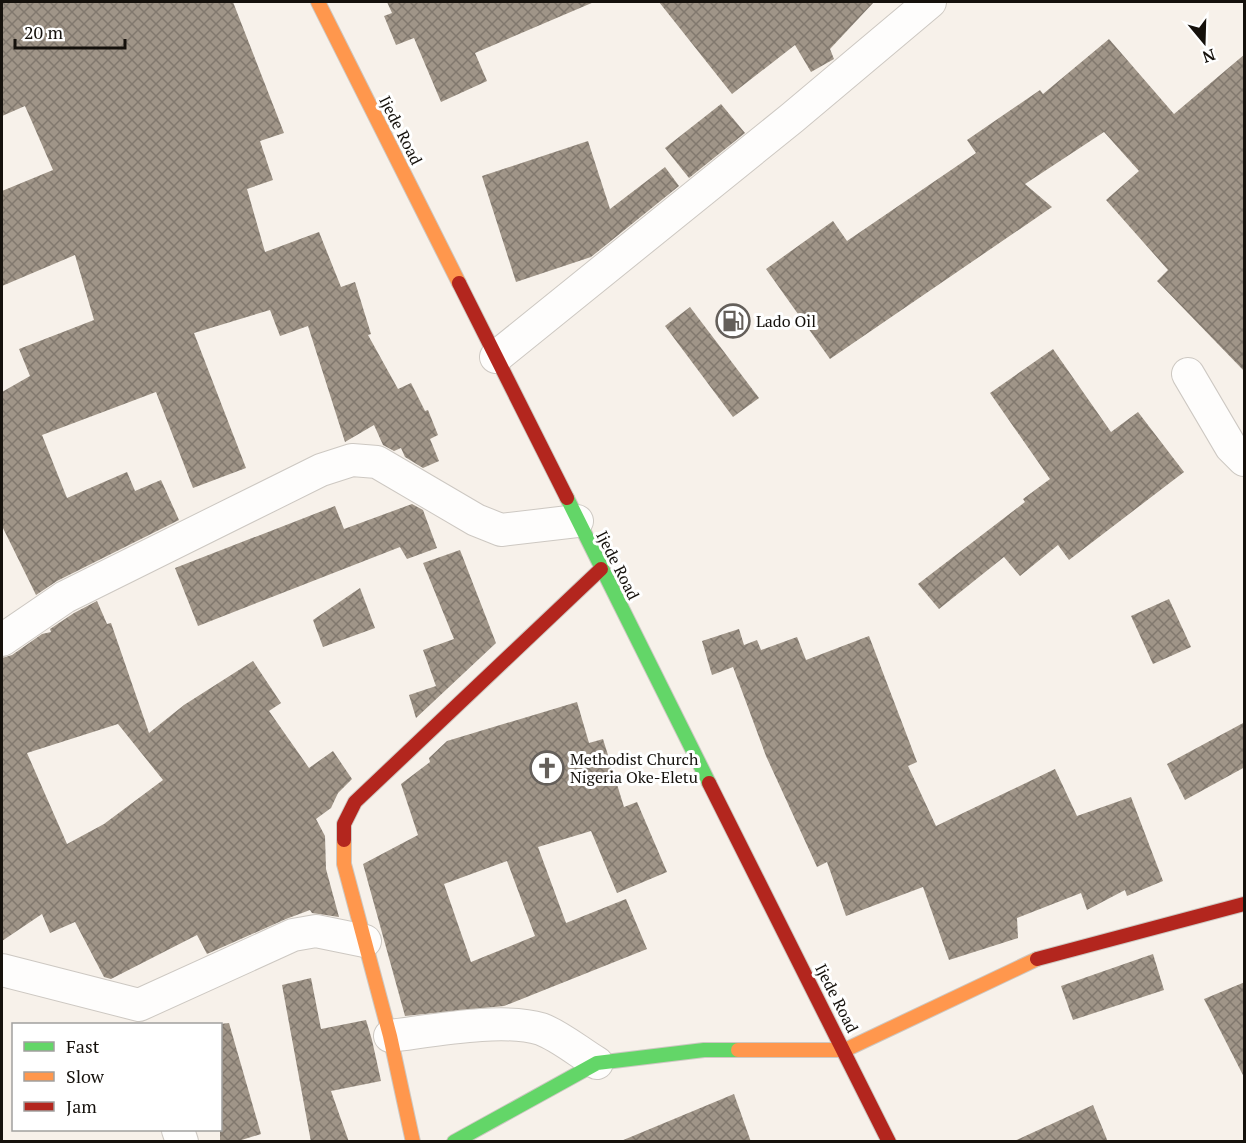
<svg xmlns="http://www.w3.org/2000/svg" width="1246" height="1143" font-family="'PT Serif',serif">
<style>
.building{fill:url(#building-cross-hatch);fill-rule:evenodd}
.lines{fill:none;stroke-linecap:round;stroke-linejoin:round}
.street-casing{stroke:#cdc8c2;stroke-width:34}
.fast-casing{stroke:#cdc8c2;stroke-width:16}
.slow-casing{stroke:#cdc8c2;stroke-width:16}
.jam-casing{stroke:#cdc8c2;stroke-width:16}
.street{stroke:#fefdfc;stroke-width:32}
.fast{stroke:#63d668;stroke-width:14}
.slow{stroke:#ff974d;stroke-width:14}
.jam{stroke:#b3261e;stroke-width:14}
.labels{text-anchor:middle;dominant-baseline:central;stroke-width:6;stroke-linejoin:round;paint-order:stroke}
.street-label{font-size:16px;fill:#15110c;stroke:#fff}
.poi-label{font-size:16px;fill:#15110c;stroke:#fff;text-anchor:start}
</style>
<defs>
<pattern id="building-cross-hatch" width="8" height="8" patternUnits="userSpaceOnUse" patternTransform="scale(1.5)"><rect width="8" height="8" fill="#a09588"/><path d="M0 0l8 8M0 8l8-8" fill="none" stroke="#81786e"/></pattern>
</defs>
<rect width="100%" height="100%" fill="#f7f1ea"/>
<g class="building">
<path d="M2,2H233L284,133L260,141L273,180L247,189L265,252L319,232L341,287L355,282L371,334L368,335L398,389L411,383L425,411L428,410L438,435L430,439L439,461L423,468L405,457L401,448L394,451L383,445L374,425L345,442L308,326L280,336L270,310L194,333L246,468L193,488L156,392L42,435L67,498L127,472L135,491L161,480L179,520L57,581L36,595L2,526V392L30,376L19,349L94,320L75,255L2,286V191L53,170L25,106L2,116Z"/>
<path d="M387,2H594L475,53L487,81L441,102L414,38L396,45L384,16L392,13Z"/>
<path d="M659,2H874L830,49L834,59L811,72L795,45L732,94Z"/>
<path d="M1109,39L1174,114L1245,54V372L1157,281L1168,270L1106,200L1139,171L1104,132L1025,184L1052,207L830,359L766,269L833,221L847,241L976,153L967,140L1040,90L1043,94Z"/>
<path d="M721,104L745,133L689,178L665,148Z"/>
<path d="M588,141L610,209L665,167L679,186L591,257L516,282L482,176Z"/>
<path d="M690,307L759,398L733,417L665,326Z"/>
<path d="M1053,349L1111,432L1138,412L1184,472L1069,560L1058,545L1020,576L1004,557L939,609L918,584L1025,502L1023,499L1050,479L990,393Z"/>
<path d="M412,504L423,510L437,548L407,559L400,547L198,626L175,568L335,506L344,529Z"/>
<path d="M460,550L496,643L416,718L409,695L436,686L423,650L454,639L423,563Z"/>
<path d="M360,588L375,628L323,647L313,620Z"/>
<path d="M1169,599L1191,647L1153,664L1131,616Z"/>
<path d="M97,601L107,624L111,623L149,733L184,705L253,661L281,703L269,711L309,768L333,751L352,779L338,793L331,808L316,819L325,836L326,869L339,917L312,913L310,910L286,919L207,954L197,935L111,979L104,977L75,922L50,933L42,914L2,941V658L12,655L42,634L51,632L50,629L74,613ZM118,724L163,780L104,824L67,844L27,753Z"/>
<path d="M739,629L744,645L757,640L761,650L797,637L806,660L869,636L917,762L908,766L936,826L1055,769L1077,816L1131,797L1163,881L1127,896L1125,890L1087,910L1081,893L1017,918L1018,938L949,960L923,887L846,916L827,862L817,867L766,756L733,667L712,675L702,641Z"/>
<path d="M577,702L589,743L603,739L624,807L637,802L667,872L617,893L591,831L538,847L566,923L626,899L647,949L504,1006L405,1016L363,864L418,835L401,784L430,762L429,758L447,741ZM507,861L535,936L471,962L444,884Z"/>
<path d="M1245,722V767L1185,800L1167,764Z"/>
<path d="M1153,954L1164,990L1073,1020L1061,986Z"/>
<path d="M311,978L321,1029L366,1020L372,1040L381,1081L331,1091L349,1142H311L282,985Z"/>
<path d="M1245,982V1079L1204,999Z"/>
<path d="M229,1023L261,1134L235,1142H220V1024Z"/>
<path d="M734,1094L751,1142H621V1141Z"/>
<path d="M1093,1105L1108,1142H1012Z"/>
</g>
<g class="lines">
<defs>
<g id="street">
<path d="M496,357L792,118L930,2"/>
<path d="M1188,374L1231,447L1244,460"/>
<path d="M2,640L65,597L321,470L352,460L377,462L476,520L501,530L577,521"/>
<path d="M2,970L139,1005L293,935L316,931L365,941"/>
<path d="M390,1036C431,1031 502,1017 541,1029C560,1036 580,1053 597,1063"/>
<path d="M178,1130L182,1142"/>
</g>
<g id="fast">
<path d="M567,498L709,783"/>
<path d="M454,1142L597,1063L704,1050H738"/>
</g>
<g id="slow">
<path d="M318,2L459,283"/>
<path d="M344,840V864L390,1036L413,1142"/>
<path d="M738,1050H845L1037,959"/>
</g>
<g id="jam">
<path d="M459,283L567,498"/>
<path d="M709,783L889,1142"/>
<path d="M344,840V824L355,802L601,569"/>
<path d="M1037,959L1244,904"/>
</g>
</defs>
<use href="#street" class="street-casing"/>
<use href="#fast" class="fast-casing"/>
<use href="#slow" class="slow-casing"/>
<use href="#jam" class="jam-casing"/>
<use href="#street" class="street"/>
<use href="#fast" class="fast"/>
<use href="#slow" class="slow"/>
<use href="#jam" class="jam"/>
</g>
<defs>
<symbol id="fuel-ring" viewBox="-11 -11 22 22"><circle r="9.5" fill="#fff" stroke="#645f5a" stroke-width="1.5"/><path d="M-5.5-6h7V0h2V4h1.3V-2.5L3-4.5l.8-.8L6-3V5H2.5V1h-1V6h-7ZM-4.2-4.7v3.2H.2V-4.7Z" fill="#645f5a"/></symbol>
<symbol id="church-ring" viewBox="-11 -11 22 22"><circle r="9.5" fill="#fff" stroke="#645f5a" stroke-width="1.5"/><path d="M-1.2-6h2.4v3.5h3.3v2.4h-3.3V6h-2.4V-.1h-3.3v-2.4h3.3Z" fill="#645f5a"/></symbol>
</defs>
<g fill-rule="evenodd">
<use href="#fuel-ring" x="714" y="302" width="38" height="38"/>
<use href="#church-ring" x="528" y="749" width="38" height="38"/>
</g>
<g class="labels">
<g class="street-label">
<text transform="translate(401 130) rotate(63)">Ijede Road</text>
<text transform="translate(618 565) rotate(63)">Ijede Road</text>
<text transform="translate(837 998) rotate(63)">Ijede Road</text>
</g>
<g class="poi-label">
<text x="756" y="321">Lado Oil</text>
<text x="570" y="759">Methodist Church<tspan x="570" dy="18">Nigeria Oke-Eletu</tspan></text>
</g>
</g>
<rect width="1246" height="1143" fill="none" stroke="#15110c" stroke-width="6"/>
<rect x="12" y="1023" width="210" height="108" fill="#ffffff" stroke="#a1a09e" stroke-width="1.5"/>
<rect x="24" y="1042" width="30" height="9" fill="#63d668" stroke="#a1a09e" stroke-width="1.5"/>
<text x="66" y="1053" font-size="18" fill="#15110c">Fast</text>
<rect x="24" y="1072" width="30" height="9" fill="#ff974d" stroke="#a1a09e" stroke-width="1.5"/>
<text x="66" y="1083" font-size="18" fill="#15110c">Slow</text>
<rect x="24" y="1102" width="30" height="9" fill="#b3261e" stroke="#a1a09e" stroke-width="1.5"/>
<text x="66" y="1113" font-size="18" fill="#15110c">Jam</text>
<g transform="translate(1204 42) rotate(161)" stroke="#ffffff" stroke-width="4.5" paint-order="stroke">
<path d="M0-4.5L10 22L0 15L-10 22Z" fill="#15110c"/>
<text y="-9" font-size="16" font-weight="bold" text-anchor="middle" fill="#15110c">N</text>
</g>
<path d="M15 39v9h110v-9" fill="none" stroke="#15110c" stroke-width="3"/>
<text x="24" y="39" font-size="18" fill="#15110c" stroke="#ffffff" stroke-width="4.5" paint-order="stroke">20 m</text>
</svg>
